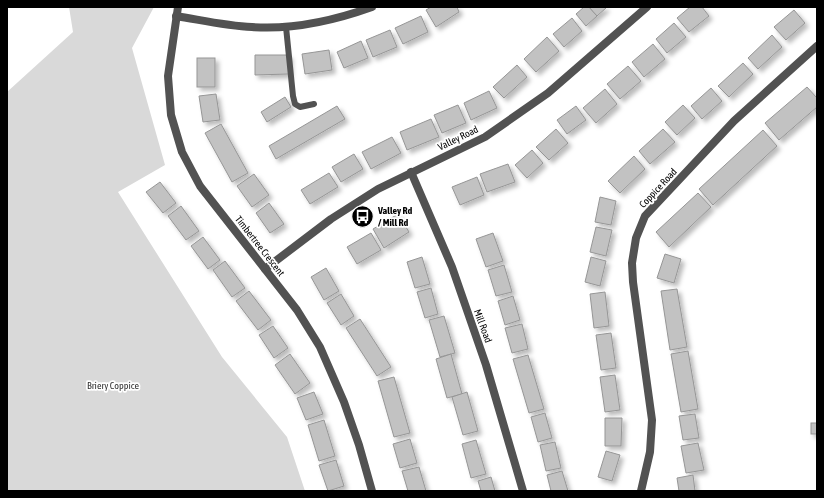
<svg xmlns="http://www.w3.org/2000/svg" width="824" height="498" font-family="'Asap Condensed',sans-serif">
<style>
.green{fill:#d9d9d9}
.building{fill:#c2c2c2;stroke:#969696;filter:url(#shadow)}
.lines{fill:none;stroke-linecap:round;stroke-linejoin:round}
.lane{stroke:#525252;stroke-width:6}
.street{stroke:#525252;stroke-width:8}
.labels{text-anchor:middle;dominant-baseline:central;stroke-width:3.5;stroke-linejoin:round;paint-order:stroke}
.street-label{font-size:10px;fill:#000;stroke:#fff}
.poi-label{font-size:10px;font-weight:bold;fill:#000;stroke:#fff;text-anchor:start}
.park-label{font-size:10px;fill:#303030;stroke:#fff}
</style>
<defs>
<filter id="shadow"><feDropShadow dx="3.5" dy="3.5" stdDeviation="2" flood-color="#0004"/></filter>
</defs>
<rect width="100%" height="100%" fill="#fff"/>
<path class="green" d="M69,7H154L132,48L165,165L118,192L222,357L287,437L305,491H7V92L73,32Z"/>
<g class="building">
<path d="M431,7H457L459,12L436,27L426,10Z"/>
<path d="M584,7H589L597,16L586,26L576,14Z"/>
<path d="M589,7H605L606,8L597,16Z"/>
<path d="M690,7H702L709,16L689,32L677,18Z"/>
<path d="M794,10L805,23L786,40L774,27Z"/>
<path d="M421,16L428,32L403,44L395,28Z"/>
<path d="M572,18L582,31L564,47L553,34Z"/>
<path d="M674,23L686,37L667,53L656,39Z"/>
<path d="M390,30L397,47L373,57L366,40Z"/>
<path d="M772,35L782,47L758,69L748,58Z"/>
<path d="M547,37L559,51L536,72L524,59Z"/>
<path d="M361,41L368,58L344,68L337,52Z"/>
<path d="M653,44L665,59L644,77L632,62Z"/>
<path d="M329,50L332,70L305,74L302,54Z"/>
<path d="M255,55H289V74L255,75Z"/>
<rect x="197" y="58" width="18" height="29"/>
<path d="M743,63L753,74L729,97L718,86Z"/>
<path d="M517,65L527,77L504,98L493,87Z"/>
<path d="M628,66L641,81L620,99L607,84Z"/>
<path d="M807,87L817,98V107L779,140L765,123Z"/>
<path d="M711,88L722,101L702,119L691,106Z"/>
<path d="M605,89L617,104L596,123L583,108Z"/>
<path d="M489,91L497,108L471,120L464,103Z"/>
<path d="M216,94L220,120L203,122L199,96Z"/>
<path d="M285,97L291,107L267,122L261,112Z"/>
<path d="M458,105L466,123L442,133L434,115Z"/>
<path d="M683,105L695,118L677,135L665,122Z"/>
<path d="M337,106L345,119L276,159L269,146Z"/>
<path d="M576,106L586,120L567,134L557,120Z"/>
<path d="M431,119L439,137L407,150L400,132Z"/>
<path d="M221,124L248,173L232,182L205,133Z"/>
<path d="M556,129L568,143L549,160L536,147Z"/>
<path d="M663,129L675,142L650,164L639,151Z"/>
<path d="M763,130L777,146L713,205L699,189Z"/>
<path d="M392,137L401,153L371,169L362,152Z"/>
<path d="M532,150L543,163L527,178L515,165Z"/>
<path d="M354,154L363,169L341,182L332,167Z"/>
<path d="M634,156L645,169L620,193L608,181Z"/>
<path d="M508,164L515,182L487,192L480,174Z"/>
<path d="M329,173L338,187L310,204L301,190Z"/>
<path d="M254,174L269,195L252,207L237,186Z"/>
<path d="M477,177L484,195L460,205L452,187Z"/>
<path d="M160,182L176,203L163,213L146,192Z"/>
<path d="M698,193L711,207L669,247L656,232Z"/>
<path d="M600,197L616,201L611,225L595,222Z"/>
<path d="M269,203L284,224L270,233L256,213Z"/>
<path d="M181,206L199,231L186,240L168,216Z"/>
<path d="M398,214L409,232L384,248L373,229Z"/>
<path d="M596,227L612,230L606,256L590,252Z"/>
<path d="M371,233L381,250L357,264L347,247Z"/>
<path d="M493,233L503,261L486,267L476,239Z"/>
<path d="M203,237L220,260L208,269L191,246Z"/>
<path d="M665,254L681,259L674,283L657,278Z"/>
<path d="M422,257L430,284L415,288L407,262Z"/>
<path d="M591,257L606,261L600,286L585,282Z"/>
<path d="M225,261L245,288L232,297L213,270Z"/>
<path d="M504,265L512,292L496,296L488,270Z"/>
<path d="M326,268L339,291L324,300L311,277Z"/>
<path d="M431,288L438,314L425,318L417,292Z"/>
<path d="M677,289L687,347L670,350L661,291Z"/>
<path d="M249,291L271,320L258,330L236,301Z"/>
<path d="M605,292L609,326L594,328L590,294Z"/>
<path d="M341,294L354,316L341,325L327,303Z"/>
<path d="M513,296L520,320L505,325L498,301Z"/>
<path d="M444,316L455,353L440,357L429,320Z"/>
<path d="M360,319L391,367L377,376L346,328Z"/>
<path d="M522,324L528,349L512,353L505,328Z"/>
<path d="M273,326L288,348L274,358L259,335Z"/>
<path d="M611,333L616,368L601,370L596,335Z"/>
<path d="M688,351L698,409L681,412L671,354Z"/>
<path d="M290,354L310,383L295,394L275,365Z"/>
<path d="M451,354L462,394L447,398L436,359Z"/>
<path d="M528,355L544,409L529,413L513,359Z"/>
<path d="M615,375L620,410L605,412L600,377Z"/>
<path d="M394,377L410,433L394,437L378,381Z"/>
<path d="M314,392L323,414L306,420L297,398Z"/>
<path d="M467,392L478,431L463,435L452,397Z"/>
<path d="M545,413L552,438L538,442L531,417Z"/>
<path d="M695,414L699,438L683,440L679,416Z"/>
<path d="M605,418H622L621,446H605Z"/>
<path d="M324,420L335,456L319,461L308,425Z"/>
<rect x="811" y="423" width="6" height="11"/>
<path d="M410,439L417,463L400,468L393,444Z"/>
<path d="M476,440L486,474L471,478L462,444Z"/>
<path d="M555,442L561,468L546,471L540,445Z"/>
<path d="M698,443L704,470L686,473L681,446Z"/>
<path d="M606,451L620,455L612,481L598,477Z"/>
<path d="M336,460L344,486L328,491L319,465Z"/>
<path d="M419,467L426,491H408L402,471Z"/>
<path d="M562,471L568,491H551L547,475Z"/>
<path d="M693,475L695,491H679L677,478Z"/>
<path d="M491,477L495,491H481L478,481Z"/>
</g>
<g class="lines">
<path class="lane" d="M286,27L293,96L295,104L300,107L314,104"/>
<g class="street">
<path d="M178,7L168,76L171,115L182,152L200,186L297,310L320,347L344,402L359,445L372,491"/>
<path d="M176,16C201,20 226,26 252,27C294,30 333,21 372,7"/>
<path d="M411,172L452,267L486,365L523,491"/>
<path d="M265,269L331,219L378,189L485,137L548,93L647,7"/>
<path d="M641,491L650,452L652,420L633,282L632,263L636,238L645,216L734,121L817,46"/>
</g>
</g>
<defs>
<symbol id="bus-disc" viewBox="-11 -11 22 22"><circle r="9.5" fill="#000" stroke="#fff"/><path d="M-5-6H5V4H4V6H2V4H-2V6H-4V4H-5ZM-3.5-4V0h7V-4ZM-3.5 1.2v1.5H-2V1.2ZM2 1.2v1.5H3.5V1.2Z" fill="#fff"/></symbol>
</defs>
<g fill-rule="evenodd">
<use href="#bus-disc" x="350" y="204" width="25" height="25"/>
</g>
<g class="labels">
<g class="street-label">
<text transform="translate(458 138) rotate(-26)">Valley Road</text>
<text transform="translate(658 188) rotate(-47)">Coppice Road</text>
<text transform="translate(260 246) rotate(52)">Timbertree Crescent</text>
<text transform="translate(483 326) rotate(70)">Mill Road</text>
</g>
<g class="poi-label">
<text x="378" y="210">Valley Rd<tspan x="378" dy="12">/ Mill Rd</tspan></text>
</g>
<g class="park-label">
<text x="113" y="385">Briery Coppice</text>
</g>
</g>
<rect width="824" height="498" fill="none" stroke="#000000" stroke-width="16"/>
</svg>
